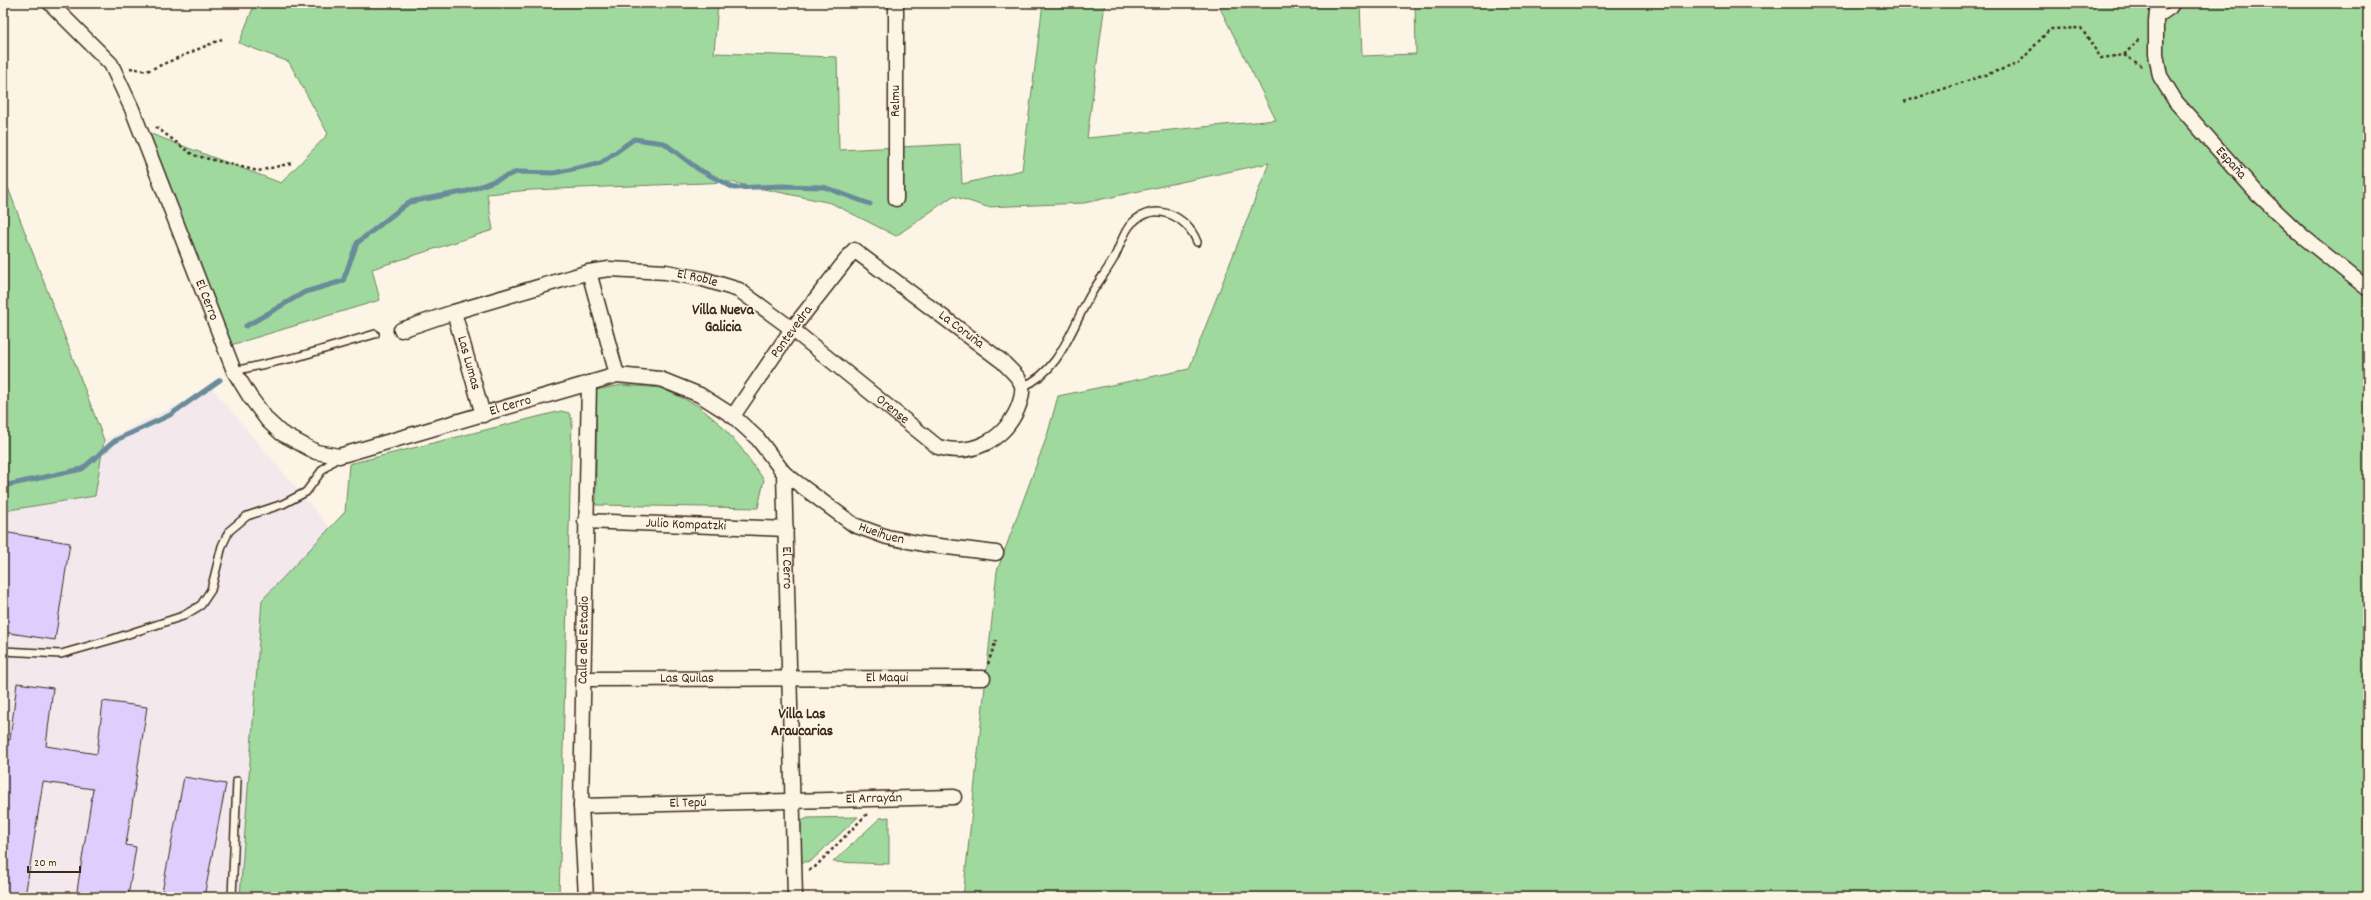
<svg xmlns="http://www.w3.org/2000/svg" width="2371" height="900" font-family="Dekko,sans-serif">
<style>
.built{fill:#f3e9ec}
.green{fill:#a0d99e;stroke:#6e825e}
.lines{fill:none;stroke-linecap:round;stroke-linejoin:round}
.stream{stroke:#6a8b99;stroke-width:5}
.building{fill:#dfcdfe;stroke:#3b2a1e}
.lane-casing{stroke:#3b2a1e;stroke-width:10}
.street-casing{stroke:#3b2a1e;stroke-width:17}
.path{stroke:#3b2a1e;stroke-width:2.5;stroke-dasharray:3 3;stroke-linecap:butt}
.lane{stroke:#fcf5e5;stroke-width:7}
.street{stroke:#fcf5e5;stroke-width:14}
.labels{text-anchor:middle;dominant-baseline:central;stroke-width:3;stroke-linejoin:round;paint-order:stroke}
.street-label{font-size:14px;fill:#3b2a1e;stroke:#fcf5e5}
.neighbourhood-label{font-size:15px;font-weight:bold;fill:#3b2a1e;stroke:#fcf5e5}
</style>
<rect width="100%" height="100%" fill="#fcf5e5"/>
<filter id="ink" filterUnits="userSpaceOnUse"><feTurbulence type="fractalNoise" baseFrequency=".025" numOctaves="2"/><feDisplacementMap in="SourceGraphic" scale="8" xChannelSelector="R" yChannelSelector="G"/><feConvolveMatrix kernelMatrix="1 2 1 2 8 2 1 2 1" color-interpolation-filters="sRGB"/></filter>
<g filter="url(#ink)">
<path class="built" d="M212,388L330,528L262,600L240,897H3V511L95,496L104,440Z"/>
<g class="green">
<path d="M255,3H718L714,53L837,57L839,150L960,144L962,184L1022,170L1043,3H1105L1087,138L1276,120L1220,8V3H1360L1362,56L1416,54L1415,3H2368V897H963L997,571L1047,436L1058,396L1189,369L1269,163L1084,203L987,207L953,196L896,236L831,203L730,182L531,190L487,194L493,230L372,269L380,300L231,345L146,132L281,183L328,134L289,62L239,43Z"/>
<path d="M7,185L104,440L95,496L3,511V186Z"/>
<path d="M622,385L661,388L697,405L720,424L741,448L764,480L758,508L596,505V390Z"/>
<path d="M561,411L569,413L572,420L559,897H240L262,600L345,512L349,464Z"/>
<path d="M858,817L811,861L798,863L797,828L801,821L808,818Z"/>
<path d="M889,817V864L833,862L880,818Z"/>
</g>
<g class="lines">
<g class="stream">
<path d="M246,326L305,292L343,281L357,243L409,202L468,191L517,172L554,173L601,163L634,139L664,143L698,169L734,188L782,186L824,187L870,204"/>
<path d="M3,486L82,469L116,440L170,415L220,380"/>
</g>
</g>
<g class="building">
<path d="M3,532L70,543L55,640L3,632Z"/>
<path d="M17,683L53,688L46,746L97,754L103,701L147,707L126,845L136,847L128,897H76L93,789L43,782L25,897H3V739L10,740Z"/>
<path d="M184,777L226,784L204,897H161Z"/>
</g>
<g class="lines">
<defs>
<g id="lane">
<path d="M2156,21L2172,10L2177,3"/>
<path d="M234,371L297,357L375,334"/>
<path d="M1022,387C1061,371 1071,328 1091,294C1098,282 1107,271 1114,258C1120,247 1123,232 1132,223C1155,200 1187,216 1197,242"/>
<path d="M3,651L61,654L110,640L183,616L201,605L211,590L222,546L229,531L247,516L283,504L306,492L323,469L338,457"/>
<path d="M232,897L237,781"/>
</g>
<g id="street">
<path id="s1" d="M50,3L111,64L132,109L234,371L250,397L268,421L281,433L316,452L339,456L617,375L660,379L700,395L733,416L758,439L784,473L795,897"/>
<path d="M896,3V199"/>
<path id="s2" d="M2158,3L2156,21V54L2160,76L2176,102L2258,194L2301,235L2368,289"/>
<path d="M589,272L617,375"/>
<path id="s3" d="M454,312L483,415"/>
<path id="s4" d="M401,330L454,312L589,272L609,269L666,272L703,279L739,290L792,329L938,447C972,457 1003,440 1017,410C1020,403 1023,393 1022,386C1020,377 1009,369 1003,362L854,250L792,329L733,416"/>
<path id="s5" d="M784,473L854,525L887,537L923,544L996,553"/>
<path id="s6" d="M585,521L786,529"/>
<path id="s7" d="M584,679L983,678"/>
<path id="s8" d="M581,806L954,797"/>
<path id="s9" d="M586,897L581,806L589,383"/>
</g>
</defs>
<use href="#lane" class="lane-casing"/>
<use href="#street" class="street-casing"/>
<g class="path">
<path d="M2124,55L2142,66"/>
<path d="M130,68L147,71L222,39"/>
<path d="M1904,102L2018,64L2050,29L2081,28L2101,58L2124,55L2140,38"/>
<path d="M156,127L193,155L258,171L292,163"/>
<path d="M988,664L996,640"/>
<path d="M809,870L814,868L867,814"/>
</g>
<use href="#lane" class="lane"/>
<use href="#street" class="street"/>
</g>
</g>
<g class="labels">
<g class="street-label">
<text transform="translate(896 101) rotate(-90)">Relmu</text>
<text stroke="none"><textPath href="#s2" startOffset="186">España</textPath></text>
<text stroke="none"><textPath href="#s4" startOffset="306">El Roble</textPath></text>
<text stroke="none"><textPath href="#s1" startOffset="341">El Cerro</textPath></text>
<text transform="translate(961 330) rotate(37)">La Coruña</text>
<text transform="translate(792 332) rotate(-54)">Pontevedra</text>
<text stroke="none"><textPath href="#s3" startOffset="53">Las Lumas</textPath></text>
<text stroke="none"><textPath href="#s1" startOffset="737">El Cerro</textPath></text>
<text stroke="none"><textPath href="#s4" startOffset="544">Orense</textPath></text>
<text stroke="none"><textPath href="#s6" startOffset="101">Julio Kompatzki</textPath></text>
<text stroke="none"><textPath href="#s5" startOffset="116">Hueihuen</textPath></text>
<text stroke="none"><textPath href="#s1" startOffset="1145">El Cerro</textPath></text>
<text stroke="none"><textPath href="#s9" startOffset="257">Calle del Estadio</textPath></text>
<text stroke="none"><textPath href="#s7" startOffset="303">El Maqui</textPath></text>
<text stroke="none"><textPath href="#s7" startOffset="103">Las Quilas</textPath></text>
<text stroke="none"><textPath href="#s8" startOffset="293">El Arrayán</textPath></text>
<text stroke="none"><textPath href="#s8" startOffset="107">El Tepú</textPath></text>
</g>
<g class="neighbourhood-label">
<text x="723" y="311">Villa Nueva<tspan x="723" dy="17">Galicia</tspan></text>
<text x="802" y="715">Villa Las<tspan x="802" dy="17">Araucarias</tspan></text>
</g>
</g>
<rect width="2371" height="900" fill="none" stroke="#fcf5e5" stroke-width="16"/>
<rect x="8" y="8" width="2355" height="884" fill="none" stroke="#3b2a1e" stroke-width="1.5" filter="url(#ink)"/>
<path d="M28 866v6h52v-6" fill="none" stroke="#3b2a1e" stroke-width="2"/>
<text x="34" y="866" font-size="12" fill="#3b2a1e" stroke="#fcf5e5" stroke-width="3" paint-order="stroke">20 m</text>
</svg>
